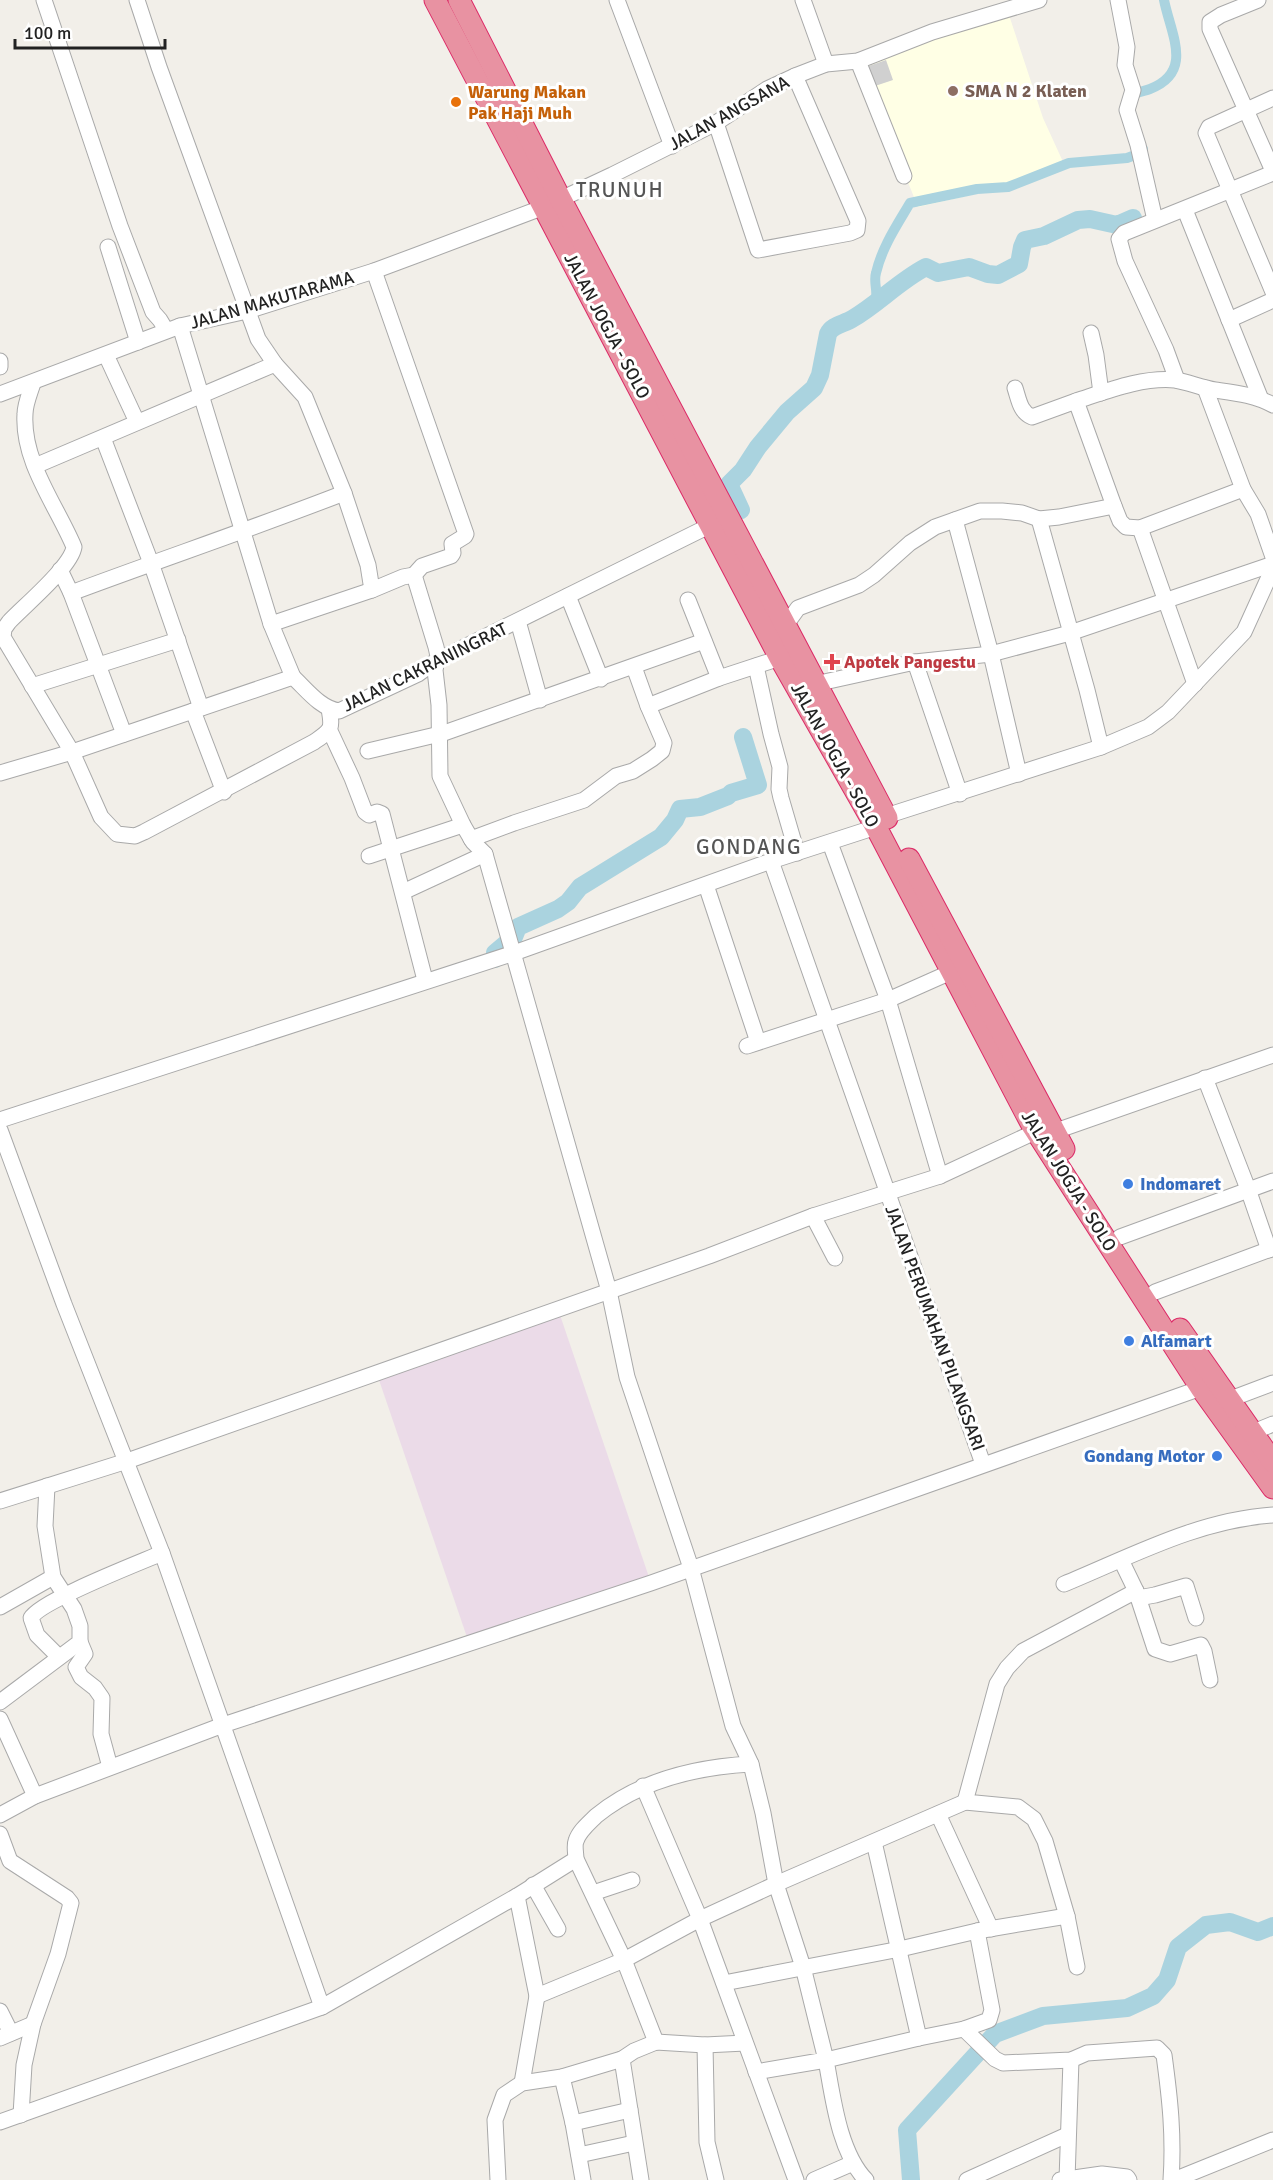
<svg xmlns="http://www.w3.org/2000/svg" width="1273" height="2180" font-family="Signika,sans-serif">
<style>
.industrial{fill:#ebdbe8}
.education{fill:#ffffe5}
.religious{fill:#d0d0d0}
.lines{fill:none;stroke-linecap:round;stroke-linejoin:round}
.canal{stroke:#aad3df;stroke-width:10}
.river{stroke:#aad3df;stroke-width:18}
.minor-casing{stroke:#a9a9a9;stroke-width:17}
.highway-casing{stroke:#dc2a67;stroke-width:23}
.minor{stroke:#fff;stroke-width:15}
.highway{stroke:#e892a2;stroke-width:21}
.education-dot{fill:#8d6e63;stroke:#fff;stroke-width:2}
.food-dot{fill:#e8710a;stroke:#fff;stroke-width:2}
.health-dot{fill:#e0444e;stroke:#fff;stroke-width:2}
.shop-dot{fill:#3f7fe0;stroke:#fff;stroke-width:2}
.labels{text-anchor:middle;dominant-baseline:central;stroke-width:6;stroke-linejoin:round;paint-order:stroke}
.education-label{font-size:18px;font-weight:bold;fill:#785e54;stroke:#fff;text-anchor:start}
.food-label{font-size:18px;font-weight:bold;fill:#c56008;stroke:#fff;text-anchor:start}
.street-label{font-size:18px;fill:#222;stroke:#fff}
.health-label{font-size:18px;font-weight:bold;fill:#be3a42;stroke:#fff;text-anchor:start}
.shop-label{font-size:18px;font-weight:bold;fill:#366cbe;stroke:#fff;text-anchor:start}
.quarter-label{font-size:21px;letter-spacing:1.5px;fill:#555;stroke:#fff}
</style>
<rect width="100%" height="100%" fill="#f2efe9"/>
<path class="industrial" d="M559,1312L651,1583L469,1643L378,1377Z"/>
<path class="education" d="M1009,15L1043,118L1064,164L989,191L918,207L860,64Z"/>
<path class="religious" d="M886,60L893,80L872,87L866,67Z"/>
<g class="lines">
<g class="canal">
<path d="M1130,100C1133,92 1142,92 1150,89C1194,72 1171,35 1164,0"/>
<path d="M875,302C879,293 873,283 876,273C882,247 897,225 910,203L977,189L1008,187L1069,163L1127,158L1138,154L1143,149"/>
</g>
<g class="river">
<path d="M741,510L729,484L743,470L758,447L787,412L814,388L820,375L828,334C832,325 844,324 852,319C878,304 899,281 926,267L938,273L969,267L988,274L998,275L1019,264L1022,247L1025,240L1044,236L1078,220L1090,219L1117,225L1133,218"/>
<path d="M495,959V953L514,937L518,927L558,909L568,902L580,887L661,837L675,820L680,809L700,807L728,796L731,793L758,785L743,737"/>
<path d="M911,2180L907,2130L995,2034L1043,2016L1127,2008L1153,1996L1167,1980L1178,1947L1206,1925L1230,1922L1258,1932L1273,1926"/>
</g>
<defs>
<g id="minor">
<path d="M44,0L120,226L153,312L160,320L166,330"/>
<path d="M137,0L159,67L258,339L275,364L305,397L344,493L368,565L372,590L403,577L414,575L436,647L438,656L435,670L439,705L440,776L463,825L473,842L485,854L609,1291L627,1377L691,1568L733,1726L751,1764L763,1813L776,1884L803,1967L826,2060L756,2072"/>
<path d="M617,0L672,146"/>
<path d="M803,0L826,64"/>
<path d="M1118,0L1127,47L1125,65L1133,90L1127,110L1138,145L1155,220"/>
<path d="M1258,0L1221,15L1210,22V29L1273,171"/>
<path d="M858,61L904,176"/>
<path d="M1273,98L1209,127L1206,133L1273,292"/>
<path d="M716,123L758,250L850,233L857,230L858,221L795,76"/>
<path d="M1185,210L1260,397"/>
<path d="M108,247L138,342"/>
<path d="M374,271L466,534L465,536L452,544L453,553L451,556L422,566L414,575"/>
<path d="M1229,320L1273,300"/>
<path d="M180,326L271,624L293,677"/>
<path d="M1091,333L1096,355L1101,393"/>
<path d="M106,355L137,422"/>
<path d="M0,361V367"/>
<path d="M1177,380L1166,350L1125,261L1119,239L1124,233L1273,173"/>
<path d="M33,383C30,393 25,404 25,414C22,462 57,506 74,547C71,567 24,606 9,622L4,629L3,637L72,752L101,817L117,834L135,836L144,832L314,742C331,730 333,730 329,709"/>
<path d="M1015,388C1019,400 1020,412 1032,417L1076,401L1114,506L1120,521L1126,527L1140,528L1243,489"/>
<path d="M1205,388L1243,489L1258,514L1273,557"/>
<path d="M0,394L180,326L247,311L374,271L417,255L544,207L612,175L716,123L767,89L795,76L826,64L858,61L932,32L1039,0"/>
<path d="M1076,401C1107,391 1142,377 1175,380C1188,382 1202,388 1215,390C1236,393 1255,395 1273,405"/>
<path d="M103,438L151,563L201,708"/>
<path d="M35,466L275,364"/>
<path d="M1039,519L1087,690L1101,747"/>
<path d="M955,520L991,654L1019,774"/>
<path d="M1140,528L1195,684"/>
<path d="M60,570L71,593L124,734"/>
<path d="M71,593C162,559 254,528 344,493"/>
<path d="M568,596L601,679"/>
<path d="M688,600L719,678L780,658"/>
<path d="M518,621L540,700"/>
<path d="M271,624L372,590"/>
<path d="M779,631L785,626L798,608L859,585L874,575L910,543L935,527L980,511H1002L1022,513L1039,519L1059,517L1114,506"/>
<path d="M915,662L960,794"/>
<path d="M756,666L771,734L780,767L779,789L781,798L797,853"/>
<path d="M815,684L915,662L991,654L1070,633L1273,564"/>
<path d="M32,686L178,640"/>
<path d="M648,706L719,678"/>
<path d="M193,711L224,792"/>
<path d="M330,731L352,778L365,812L369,815L377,812L382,814L425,980"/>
<path d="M368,751L444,733L704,641"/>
<path d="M0,773L72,752L293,677C307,690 320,708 339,711L418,674L436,661L711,525"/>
<path d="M886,816L1101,747L1148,727L1168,712L1244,632L1273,568"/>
<path d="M471,839L514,823L584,800L616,776L633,771L652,759L662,751L664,743L648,706L634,667"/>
<path d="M830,843L888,1000L940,1176"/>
<path d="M369,856L463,825"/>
<path d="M771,861L983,1464"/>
<path d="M706,885L758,1042"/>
<path d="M403,892L485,854"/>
<path d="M747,1046L888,1000L951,972"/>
<path d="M1205,1078L1248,1189L1269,1250"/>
<path d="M0,1120L514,953L771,861L876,827"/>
<path d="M0,1130L64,1304L162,1553L322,2007"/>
<path d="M1053,1132L1273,1055"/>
<path d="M813,1216L835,1258"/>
<path d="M1120,1237L1273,1181"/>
<path d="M1155,1292L1273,1248"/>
<path d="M1228,1400L1273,1383"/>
<path d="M1251,1433L1273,1424"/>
<path d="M0,1501L127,1461L709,1256L813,1216L940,1176L1037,1131"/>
<path d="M1064,1584C1132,1556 1198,1520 1273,1515"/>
<path d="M1136,1591L1155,1649L1170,1654L1201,1645L1204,1651L1210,1680"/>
<path d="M1138,1598L1155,1595L1186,1586L1196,1618"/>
<path d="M0,1607L53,1577"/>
<path d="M80,1642L85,1654L76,1667L81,1677L95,1688L102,1698L101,1734L110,1767"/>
<path d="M59,1657L37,1635L31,1618C40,1601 139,1563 162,1553"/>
<path d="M0,1702L80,1642V1626L74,1609L53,1577L45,1526L47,1486"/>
<path d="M0,1719L35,1796"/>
<path d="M643,1786L700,1919L796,2180"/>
<path d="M938,1814L991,1929"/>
<path d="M0,1815L35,1796L223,1725L651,1583L1201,1388"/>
<path d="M0,1834L10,1861L67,1898L71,1903L58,1954L33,2024L24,2065L21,2115"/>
<path d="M874,1842L919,2038"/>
<path d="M533,1885L558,1929"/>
<path d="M593,1893L632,1880"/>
<path d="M517,1896L537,1996L522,2083"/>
<path d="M1077,1967L1067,1916L1045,1841L1034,1819L1018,1807L965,1802L997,1684L1007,1668L1023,1651L1136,1591L1121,1560"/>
<path d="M724,1983L900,1949L977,1931L1067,1916"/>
<path d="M537,1996L624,1960L700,1919L776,1884L965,1802"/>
<path d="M0,2011L11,2033"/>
<path d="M964,2029L995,2059L1003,2063L1071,2060L1087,2053L1157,2048L1164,2055C1170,2099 1174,2136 1171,2180"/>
<path d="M0,2038L33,2024"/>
<path d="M656,2042L624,1960L576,1859C576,1854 574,1846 576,1841C579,1831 589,1823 596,1816C640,1780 695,1767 751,1764"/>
<path d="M705,2045L707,2142L716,2180"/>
<path d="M622,2059L641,2180"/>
<path d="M562,2077L573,2123L583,2180"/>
<path d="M0,2122L322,2007L517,1896L576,1859"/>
<path d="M573,2123L630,2110"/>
<path d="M579,2155L634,2143"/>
<path d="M498,2180L495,2120L504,2095L522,2083L562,2077L622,2059L634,2051L656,2042L705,2045L745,2043"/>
<path d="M814,2180L853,2163"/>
<path d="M866,2180C839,2152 833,2098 826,2060L919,2038L964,2029L989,2020L992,2010L977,1931"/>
<path d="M967,2180L1067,2135"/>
<path d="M1060,2180L1102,2174L1127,2177L1129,2180"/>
<path d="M1067,2180L1071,2060"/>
<path d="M1174,2180L1273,2140"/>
</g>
<g id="highway">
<path d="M435,0L780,658L876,827L1032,1125L1201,1388L1273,1488"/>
<path d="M459,0L560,198L887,818"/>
<path d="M909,859L1064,1149"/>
<path d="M1180,1329L1273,1462"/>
</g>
</defs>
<use href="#minor" class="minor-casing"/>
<use href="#highway" class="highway-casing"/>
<use href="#minor" class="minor"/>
<use href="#highway" class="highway"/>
</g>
<circle class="education-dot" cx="953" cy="91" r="6"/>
<circle class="food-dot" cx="456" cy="102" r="6"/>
<path class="health-dot" d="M829 653h6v6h6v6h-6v6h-6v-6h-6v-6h6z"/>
<g class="shop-dot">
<circle cx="1128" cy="1184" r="6"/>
<circle cx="1129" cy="1341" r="6"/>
<circle cx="1217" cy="1456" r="6"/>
</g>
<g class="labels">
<g class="education-label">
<text x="965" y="91">SMA N 2 Klaten</text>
</g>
<g class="food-label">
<text x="468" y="92">Warung Makan<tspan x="468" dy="21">Pak Haji Muh</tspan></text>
</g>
<g class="street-label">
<text transform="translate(729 113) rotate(-29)">JALAN ANGSANA</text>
<text transform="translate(272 300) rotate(-16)">JALAN MAKUTARAMA</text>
<text transform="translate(607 326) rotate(62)">JALAN JOGJA - SOLO</text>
<text transform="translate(425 667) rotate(-26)">JALAN CAKRANINGRAT</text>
<text transform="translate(835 755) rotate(61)">JALAN JOGJA - SOLO</text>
<text transform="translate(1069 1181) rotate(58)">JALAN JOGJA - SOLO</text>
<text transform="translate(935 1328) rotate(70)">JALAN PERUMAHAN PILANGSARI</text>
</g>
<g class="health-label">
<text x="844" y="662">Apotek Pangestu</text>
</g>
<g class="shop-label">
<text x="1140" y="1184">Indomaret</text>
<text x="1141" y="1341">Alfamart</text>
<text x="1205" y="1456" text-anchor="end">Gondang Motor</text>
</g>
<g class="quarter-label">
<text x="620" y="190">TRUNUH</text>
<text x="749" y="847">GONDANG</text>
</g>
</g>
<path d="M15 39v9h150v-9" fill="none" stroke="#222222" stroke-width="3"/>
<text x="24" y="39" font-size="18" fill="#222222" stroke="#ffffff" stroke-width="4.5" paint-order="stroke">100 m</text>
</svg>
